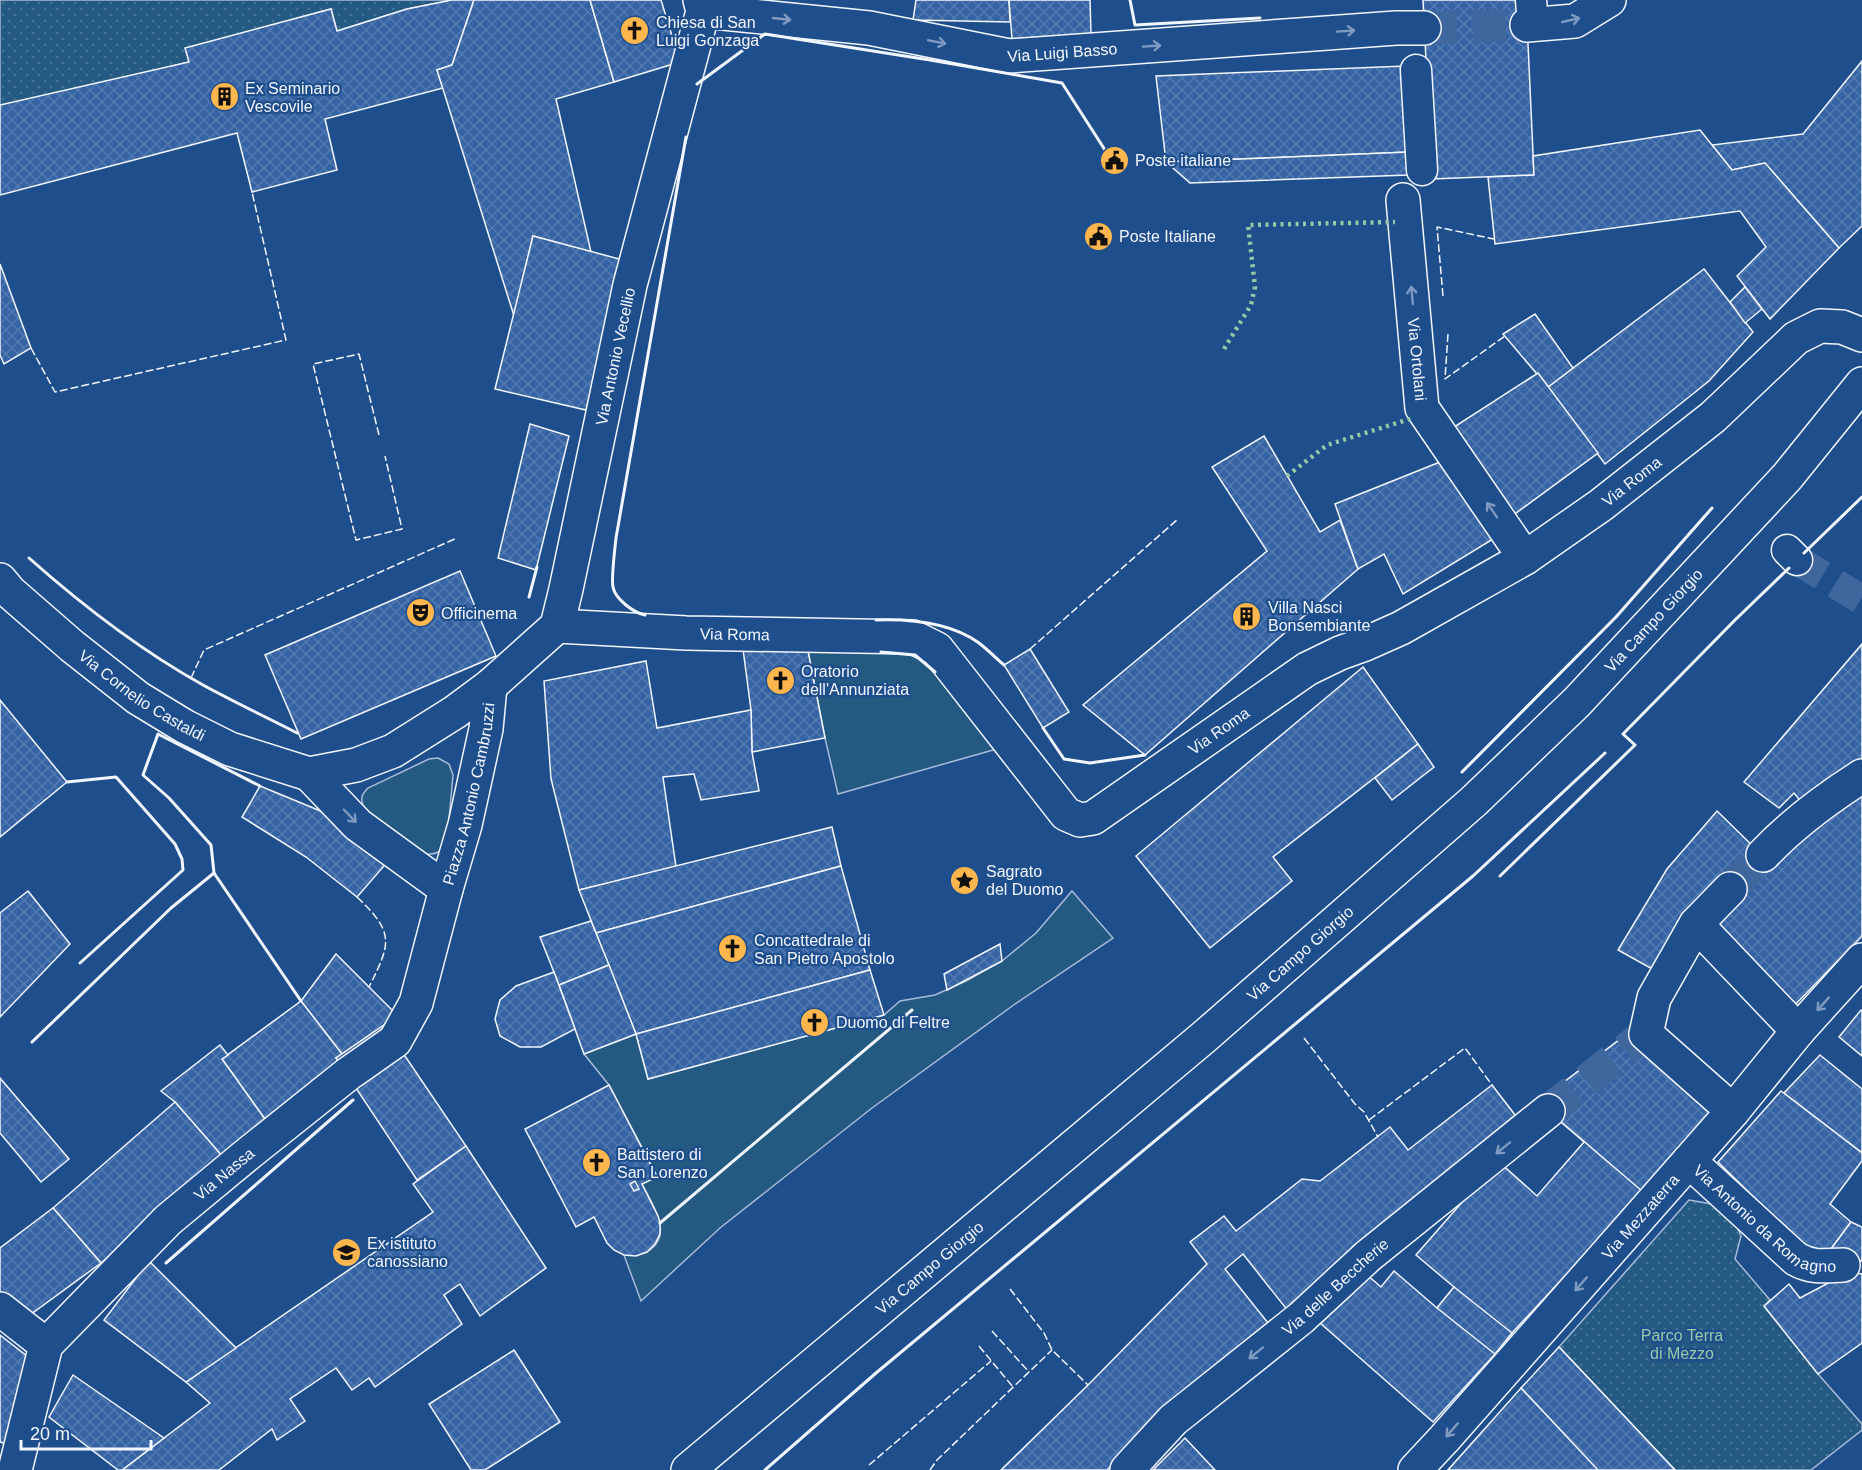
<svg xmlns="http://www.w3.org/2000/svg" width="1862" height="1470" font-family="Arial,sans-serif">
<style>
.grass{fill:#245a82;stroke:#a8bbd7;stroke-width:1.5}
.park{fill:url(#park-dots);stroke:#a8bbd7;stroke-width:1.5}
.building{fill:url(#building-cross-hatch);stroke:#f2f6ff;stroke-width:1.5}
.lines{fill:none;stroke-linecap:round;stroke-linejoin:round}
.pedestrian-tunnel{stroke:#3f679d;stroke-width:30;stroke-dasharray:30 15;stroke-linecap:butt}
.minor-tunnel{stroke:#3f679d;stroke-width:33;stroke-dasharray:33 16;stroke-linecap:butt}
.pedestrian-casing{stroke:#f2f6ff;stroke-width:33}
.minor-casing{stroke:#f2f6ff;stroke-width:36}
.tertiary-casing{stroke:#f2f6ff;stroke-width:36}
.pedestrian{stroke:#1f4e8c;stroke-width:30}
.minor{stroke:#1f4e8c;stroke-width:33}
.tertiary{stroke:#1f4e8c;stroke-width:33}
.hedge{stroke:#97c8a6;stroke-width:4.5;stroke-dasharray:3 4.5;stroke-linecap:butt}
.fence{stroke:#f2f6ff;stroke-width:1.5;stroke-dasharray:8 3;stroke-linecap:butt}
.wall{stroke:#f2f6ff;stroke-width:3}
.oneway{stroke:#7e9ac0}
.labels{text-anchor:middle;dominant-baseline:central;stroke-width:4.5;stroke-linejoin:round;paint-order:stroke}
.poi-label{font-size:16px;fill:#f2f6ff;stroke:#1f4e8c;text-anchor:start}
.street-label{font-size:16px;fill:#f2f6ff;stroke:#1f4e8c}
.park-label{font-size:16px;fill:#97c8a6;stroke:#1f4e8c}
</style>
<defs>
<pattern id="park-dots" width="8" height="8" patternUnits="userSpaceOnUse" patternTransform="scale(1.5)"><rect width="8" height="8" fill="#245a82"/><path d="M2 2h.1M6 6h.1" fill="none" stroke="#447295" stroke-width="1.8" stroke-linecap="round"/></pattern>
<pattern id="building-cross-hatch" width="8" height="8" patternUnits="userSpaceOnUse" patternTransform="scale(1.5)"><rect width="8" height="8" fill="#3563a3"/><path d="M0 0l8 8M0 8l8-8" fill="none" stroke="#537ab1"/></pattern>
</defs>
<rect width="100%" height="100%" fill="#1f4e8c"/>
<g class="grass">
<path d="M807,646L915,655L957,691L1000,748L838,794L825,738Z"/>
<path d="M438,758L449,764L453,775L447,841C443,852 436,855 424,854C411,845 367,817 363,805C360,797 363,793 368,788L429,759Z"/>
<path d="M1072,891L1113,938L1015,1004L872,1108L720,1228L641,1301L624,1255C631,1254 642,1254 648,1251C675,1235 651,1202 642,1184L657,1176L609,1085L584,1054L636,1034L648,1079L884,1015L900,1001L935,995L966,981L1002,961L1036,933Z"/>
</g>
<g class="park">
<path d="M0,0H452L407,9L337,31L331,9L186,48L189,62L0,107Z"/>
<path d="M1689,1200L1717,1205L1736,1224L1741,1236L1735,1259L1770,1300L1764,1306L1818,1374L1862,1424V1430L1811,1470H1675L1559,1347Z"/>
</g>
<g class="building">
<path d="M452,0H474L452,65L437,70L443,88L325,119L337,170L252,192L237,133L0,195V105L189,62L185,48L331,9L337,31L407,9Z"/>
<path d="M474,0H590L614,82L556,99L591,252L533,236L514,316L437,70L452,65Z"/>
<path d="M590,0H661L680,62L614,82Z"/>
<path d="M916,0H1009L1010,22L913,20Z"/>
<path d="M1009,0H1090L1091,34L1012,39Z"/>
<path d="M1423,0H1526L1534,175L1432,179Z"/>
<path d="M1862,61V226L1839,248L1765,163L1732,170L1712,145L1803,134Z"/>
<path d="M1405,66L1409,152L1166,162L1156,76Z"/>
<path d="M1700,130L1732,170L1765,163L1839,248L1770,319L1737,276L1766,247L1740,211L1495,244L1488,177L1534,175L1533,156Z"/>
<path d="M1409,152L1408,175L1190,183L1166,162Z"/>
<path d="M533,236L623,260L586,410L495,389Z"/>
<path d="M0,264L31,348L4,364L0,355Z"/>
<path d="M1704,269L1753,332L1709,381L1605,464L1548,387Z"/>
<path d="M1745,287L1762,309L1745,323L1730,302Z"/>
<path d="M1535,314L1573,368L1548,387L1503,334Z"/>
<path d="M1538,373L1598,453L1508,519L1451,429Z"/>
<path d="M530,424L569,436L536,570L498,558Z"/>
<path d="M1264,436L1320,532L1340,520L1358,569L1145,755L1083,705L1267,551L1212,467Z"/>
<path d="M1450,458L1498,536L1403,594L1384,554L1358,569L1335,504Z"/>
<path d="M460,571L496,656L301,739L265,655Z"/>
<path d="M1862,644V772L1809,811L1794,793L1779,808L1744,782Z"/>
<path d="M807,646L825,738L752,752L751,710L743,649Z"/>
<path d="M1030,649L1069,712L1043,728L1004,665Z"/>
<path d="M646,661L657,728L751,710L752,752L759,791L701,800L694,774L663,777L676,867L579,890L551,779L544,681Z"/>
<path d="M1363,667L1418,744L1273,857L1292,881L1210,948L1136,856Z"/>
<path d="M0,700L67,782L0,837Z"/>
<path d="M1418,744L1434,767L1392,800L1375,778Z"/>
<path d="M1862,779V877L1812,815Z"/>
<path d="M1862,781V936L1786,1014L1702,924L1765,858Z"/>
<path d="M260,786L323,812L390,859L357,897L306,857L242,817Z"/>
<path d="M1717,811L1765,858L1733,893L1663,975L1618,950L1667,869Z"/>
<path d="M832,827L841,866L596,933L579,890Z"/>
<path d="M841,866L870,970L636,1034L596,933Z"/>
<path d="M28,891L70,944L0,1017V913Z"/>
<path d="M591,921L609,965L559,985L540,937Z"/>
<path d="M1000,944L1002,961L947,990L944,974Z"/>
<path d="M336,954L395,1013L384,1025L342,1054L301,1001Z"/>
<path d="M609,965L636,1034L584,1054L559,985Z"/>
<path d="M870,970L884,1015L648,1079L636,1034Z"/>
<path d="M554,972L575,1029L541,1047H520L500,1036L495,1019L500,1000L516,986Z"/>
<path d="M301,1001L342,1054L336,1058L343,1067L267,1122L222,1059Z"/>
<path d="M1861,1010L1862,1011V1056L1839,1037Z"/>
<path d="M384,1025L466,1146L417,1180L336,1058Z"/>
<path d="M1636,1027L1719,1104L1590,1249L1512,1333L1495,1354L1433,1422L1320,1323L1365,1273L1381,1287L1394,1271L1437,1308L1454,1287L1416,1255L1498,1161L1537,1196L1584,1142L1538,1102Z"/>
<path d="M1636,1027L1719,1104L1642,1191L1538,1102Z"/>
<path d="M220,1045L228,1055L222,1059L267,1122L223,1157L175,1102L161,1091Z"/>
<path d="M1820,1055L1862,1089V1153L1784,1093Z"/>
<path d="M0,1078L69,1159L41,1182L0,1133Z"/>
<path d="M609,1085L657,1177L642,1184L658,1216L660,1223V1234L655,1244L647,1252L636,1256L624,1255L614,1250L607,1243L594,1217L576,1227L525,1129Z"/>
<path d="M1492,1085L1522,1124L1292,1316L1243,1254L1225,1269L1276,1333L1139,1440L1107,1470H1001L1088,1385L1207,1264L1190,1242L1224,1216L1236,1231L1302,1179L1320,1181L1390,1127L1408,1150Z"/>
<path d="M1781,1091L1862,1153V1161L1830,1204L1851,1222L1825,1257L1812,1254L1718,1162Z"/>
<path d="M175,1102L223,1157L101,1263L53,1208Z"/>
<path d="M466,1146L546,1268L480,1316L460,1284L444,1295L462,1324L375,1387L369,1378L352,1390L336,1368L290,1399L305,1421L277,1440L272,1429L219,1470H122L210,1403L186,1382L433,1212L413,1184Z"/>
<path d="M635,1181L639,1189L634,1191L630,1184Z"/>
<path d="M53,1208L101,1263L27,1317L0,1296V1248Z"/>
<path d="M1851,1222L1862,1227V1261L1825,1257Z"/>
<path d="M149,1261L236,1348L186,1382L104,1320Z"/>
<path d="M1849,1272L1862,1274V1343L1818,1374L1764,1306L1789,1284L1800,1298Z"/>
<path d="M1454,1287L1512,1333L1495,1354L1437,1308Z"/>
<path d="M0,1335L36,1363L15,1447L0,1442Z"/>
<path d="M1559,1347L1675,1470H1448Z"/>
<path d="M1559,1347L1675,1470H1597L1521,1388Z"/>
<path d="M514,1350L560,1422L485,1470H471L429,1404Z"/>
<path d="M73,1375L164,1438L122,1470H118L49,1417Z"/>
<path d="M1521,1388L1598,1470H1448Z"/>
<path d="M1185,1438L1215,1470H1153Z"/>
</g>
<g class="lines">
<path class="pedestrian-tunnel" d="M1797,560L1862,600"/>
<g class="minor-tunnel">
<path d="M1424,28L1527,25"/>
<path d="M1730,889L1763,855"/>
<path d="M1548,1111L1646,1034"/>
</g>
<defs>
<g id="pedestrian">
<path d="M1531,0L1533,25"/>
<path d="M1416,70L1422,170"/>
<path d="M1787,550L1797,560"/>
</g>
<g id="minor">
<path id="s1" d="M703,11L869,28L1009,56L1396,28H1424"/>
<path d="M1527,25L1575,21L1609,0"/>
<path id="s2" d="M1403,200L1422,408L1525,558"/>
<path id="s3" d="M0,580L10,592L72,646L138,698L184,726L230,749L309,774L356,765L393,751L455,712L490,686L557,626L566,589L630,285L703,11L700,0"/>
<path id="s4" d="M557,626L686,633L913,637L937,649L1066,814L1080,820L1093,818L1307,669L1340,653L1365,644L1401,628L1525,558L1601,505L1713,417L1796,338L1820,326L1842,327L1862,335"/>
<path d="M309,774L358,825L446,889"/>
<path d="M1763,855C1792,824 1826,799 1862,776"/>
<path d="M1696,924L1730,889"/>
<path d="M1733,1111L1646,1034L1654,998L1696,924L1798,1031"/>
<path id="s5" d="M1689,1161L1796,1259C1812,1268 1825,1266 1843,1265"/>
<path d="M0,1309L46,1345"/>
<path id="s6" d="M15,1470L46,1345L168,1220L249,1153L348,1074L395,1041L416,1003L446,889L465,825L486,729L490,686"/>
<path id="s7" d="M1127,1470L1173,1420L1301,1318L1368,1256L1548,1111"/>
<path id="s8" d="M1415,1470L1444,1439L1733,1111L1798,1031L1862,960"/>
</g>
<g id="tertiary">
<path id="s9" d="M688,1470L1204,1037L1474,801L1577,702L1787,477L1862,384"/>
</g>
</defs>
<use href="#pedestrian" class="pedestrian-casing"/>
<use href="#minor" class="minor-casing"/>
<use href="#tertiary" class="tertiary-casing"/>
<use href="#pedestrian" class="pedestrian"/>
<use href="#minor" class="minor"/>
<use href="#tertiary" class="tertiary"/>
<g class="hedge">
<path d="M1224,349L1251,305L1255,287L1248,225L1395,222"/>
<path d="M1287,476L1327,445L1413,418"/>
</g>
<g class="fence">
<path d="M1443,296L1437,227L1494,239"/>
<path d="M1448,334L1445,379L1505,336"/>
<path d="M31,348L55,392L286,340L252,192"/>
<path d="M379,435L359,354L313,364L356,540L402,529L385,456"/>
<path d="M1030,649L1178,519"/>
<path d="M191,678L204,650L457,538"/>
<path d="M357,897C395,933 391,943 369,987"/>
<path d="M1304,1038L1355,1104L1364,1112L1378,1137"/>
<path d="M1369,1120L1465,1048L1492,1085"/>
<path d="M1010,1289L1044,1333L1052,1350L1088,1385"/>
<path d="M992,1331L1029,1372"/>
<path d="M979,1346L1013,1387"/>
<path d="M869,1465L991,1361"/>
<path d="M930,1470L937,1460L1052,1350"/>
</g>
<g class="wall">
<path d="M1130,0L1135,25L1260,18"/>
<path d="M697,84L765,34L930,60L1062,83L1105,150"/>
<path d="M1804,553L1862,497"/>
<path d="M29,558C83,606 140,650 203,685C234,702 266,717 297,733"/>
<path d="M529,597L537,567"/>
<path d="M645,615C634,613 615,599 613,587C611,579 615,548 616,538L686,137"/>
<path d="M876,620C910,619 950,622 979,643C988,650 996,658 1004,665"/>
<path d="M881,652L915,655L935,672"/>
<path d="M1043,728L1064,759L1090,763L1145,755"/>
<path d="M1462,772L1616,617L1712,508"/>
<path d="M67,782L116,777L175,844L182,859L183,870L80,963"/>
<path d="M214,873L301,1001"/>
<path d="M1500,876L1635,745L1623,734L1735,620L1789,568"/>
<path d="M32,1042L171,908L214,873L211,845L169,798L143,775L158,734L260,786"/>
<path d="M660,1223L912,1010"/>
<path d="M166,1263L353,1100"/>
<path d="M765,1470L876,1373L1473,876L1605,753"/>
</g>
</g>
<defs><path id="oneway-shaft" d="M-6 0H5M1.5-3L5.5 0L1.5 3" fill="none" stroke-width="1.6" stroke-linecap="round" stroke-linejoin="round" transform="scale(1.5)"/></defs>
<g class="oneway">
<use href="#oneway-shaft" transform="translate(782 19) rotate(6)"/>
<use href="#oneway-shaft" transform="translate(1571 20) rotate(-13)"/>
<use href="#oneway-shaft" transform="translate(1346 31) rotate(-4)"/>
<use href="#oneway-shaft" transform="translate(937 42) rotate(11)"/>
<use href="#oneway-shaft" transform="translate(1152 46) rotate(-4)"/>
<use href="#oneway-shaft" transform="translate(1412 295) rotate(-95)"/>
<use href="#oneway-shaft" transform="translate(1492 510) rotate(-125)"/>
<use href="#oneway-shaft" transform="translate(350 816) rotate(46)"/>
<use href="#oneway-shaft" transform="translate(1823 1004) rotate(132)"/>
<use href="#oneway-shaft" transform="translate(1503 1148) rotate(141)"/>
<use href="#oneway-shaft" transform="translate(1581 1284) rotate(131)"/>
<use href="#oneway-shaft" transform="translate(1256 1353) rotate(141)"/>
<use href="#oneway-shaft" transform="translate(1452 1430) rotate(131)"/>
</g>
<defs>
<symbol id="church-disc" viewBox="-11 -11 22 22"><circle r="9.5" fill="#ffb74d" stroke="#1f4e8c"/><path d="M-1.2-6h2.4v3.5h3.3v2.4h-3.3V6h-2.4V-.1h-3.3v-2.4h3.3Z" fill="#111"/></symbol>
<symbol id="building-disc" viewBox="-11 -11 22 22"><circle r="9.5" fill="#ffb74d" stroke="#1f4e8c"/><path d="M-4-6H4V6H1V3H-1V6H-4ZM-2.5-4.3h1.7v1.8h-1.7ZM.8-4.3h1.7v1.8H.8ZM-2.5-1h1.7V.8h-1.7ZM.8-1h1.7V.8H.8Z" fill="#111"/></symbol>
<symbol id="civic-disc" viewBox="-11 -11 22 22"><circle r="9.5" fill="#ffb74d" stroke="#1f4e8c"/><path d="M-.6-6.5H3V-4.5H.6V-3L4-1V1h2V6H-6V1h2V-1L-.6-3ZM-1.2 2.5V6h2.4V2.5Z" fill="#111"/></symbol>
<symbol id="theatre-disc" viewBox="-11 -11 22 22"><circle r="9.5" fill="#ffb74d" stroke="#1f4e8c"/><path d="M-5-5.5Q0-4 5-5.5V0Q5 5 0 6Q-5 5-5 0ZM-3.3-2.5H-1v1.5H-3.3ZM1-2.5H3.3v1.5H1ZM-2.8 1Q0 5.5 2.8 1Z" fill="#111"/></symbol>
<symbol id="sight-disc" viewBox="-11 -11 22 22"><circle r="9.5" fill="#ffb74d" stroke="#1f4e8c"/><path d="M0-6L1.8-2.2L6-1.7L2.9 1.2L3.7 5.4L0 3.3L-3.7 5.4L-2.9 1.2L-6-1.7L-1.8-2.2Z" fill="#111"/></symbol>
<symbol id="school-disc" viewBox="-11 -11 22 22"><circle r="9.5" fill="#ffb74d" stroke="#1f4e8c"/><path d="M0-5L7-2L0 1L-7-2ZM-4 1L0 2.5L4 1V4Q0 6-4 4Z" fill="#111"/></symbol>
</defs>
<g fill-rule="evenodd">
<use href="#church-disc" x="618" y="14" width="33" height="33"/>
<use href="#building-disc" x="208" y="80" width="33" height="33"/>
<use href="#civic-disc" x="1098" y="144" width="33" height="33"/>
<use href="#civic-disc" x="1082" y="220" width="33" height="33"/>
<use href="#theatre-disc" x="404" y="596" width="33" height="33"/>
<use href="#building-disc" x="1230" y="600" width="33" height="33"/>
<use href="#church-disc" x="764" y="664" width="33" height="33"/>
<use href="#sight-disc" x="948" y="864" width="33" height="33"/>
<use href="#church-disc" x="716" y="932" width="33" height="33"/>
<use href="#church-disc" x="798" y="1006" width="33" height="33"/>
<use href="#church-disc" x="580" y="1146" width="33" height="33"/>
<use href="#school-disc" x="330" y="1236" width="33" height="33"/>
</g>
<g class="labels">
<g class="poi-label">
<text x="656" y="22">Chiesa di San<tspan x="656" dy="18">Luigi Gonzaga</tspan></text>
<text x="245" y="88">Ex Seminario<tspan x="245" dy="18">Vescovile</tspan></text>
<text x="1135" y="160">Poste italiane</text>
<text x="1119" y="236">Poste Italiane</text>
<text x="1268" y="607">Villa Nasci<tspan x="1268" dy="18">Bonsembiante</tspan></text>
<text x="441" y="613">Officinema</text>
<text x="801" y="671">Oratorio<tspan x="801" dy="18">dell'Annunziata</tspan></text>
<text x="986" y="871">Sagrato<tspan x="986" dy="18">del Duomo</tspan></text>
<text x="754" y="940">Concattedrale di<tspan x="754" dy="18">San Pietro Apostolo</tspan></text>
<text x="836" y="1022">Duomo di Feltre</text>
<text x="617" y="1154">Battistero di<tspan x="617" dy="18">San Lorenzo</tspan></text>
<text x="367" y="1243">Ex istituto<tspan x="367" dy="18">canossiano</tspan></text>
</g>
<g class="street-label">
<text stroke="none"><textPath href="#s1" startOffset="363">Via Luigi Basso</textPath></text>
<text stroke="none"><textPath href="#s3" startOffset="940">Via Antonio Vecellio</textPath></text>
<text stroke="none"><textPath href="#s2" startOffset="160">Via Ortolani</textPath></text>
<text stroke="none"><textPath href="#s4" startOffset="1258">Via Roma</textPath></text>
<text stroke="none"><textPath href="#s9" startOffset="1287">Via Campo Giorgio</textPath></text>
<text stroke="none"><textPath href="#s4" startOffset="178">Via Roma</textPath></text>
<text stroke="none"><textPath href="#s3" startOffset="184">Via Cornelio Castaldi</textPath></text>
<text stroke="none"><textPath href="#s4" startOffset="774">Via Roma</textPath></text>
<text stroke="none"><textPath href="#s6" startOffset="852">Piazza Antonio Cambruzzi</textPath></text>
<text stroke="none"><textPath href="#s9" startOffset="801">Via Campo Giorgio</textPath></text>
<text stroke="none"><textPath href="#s6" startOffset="376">Via Nassa</textPath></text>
<text stroke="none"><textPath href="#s5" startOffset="98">Via Antonio da Romagno</textPath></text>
<text stroke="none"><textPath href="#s8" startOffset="339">Via Mezzaterra</textPath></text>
<text stroke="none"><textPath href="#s9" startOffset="315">Via Campo Giorgio</textPath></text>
<text stroke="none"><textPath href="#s7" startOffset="278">Via delle Beccherie</textPath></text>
</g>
<g class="park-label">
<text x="1682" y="1335">Parco Terra<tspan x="1682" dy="18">di Mezzo</tspan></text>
</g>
</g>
<path d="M21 1440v9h130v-9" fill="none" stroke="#f2f6ff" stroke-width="3"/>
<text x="30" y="1440" font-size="18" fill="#f2f6ff" stroke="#1f4e8c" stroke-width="4.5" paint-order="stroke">20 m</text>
</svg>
